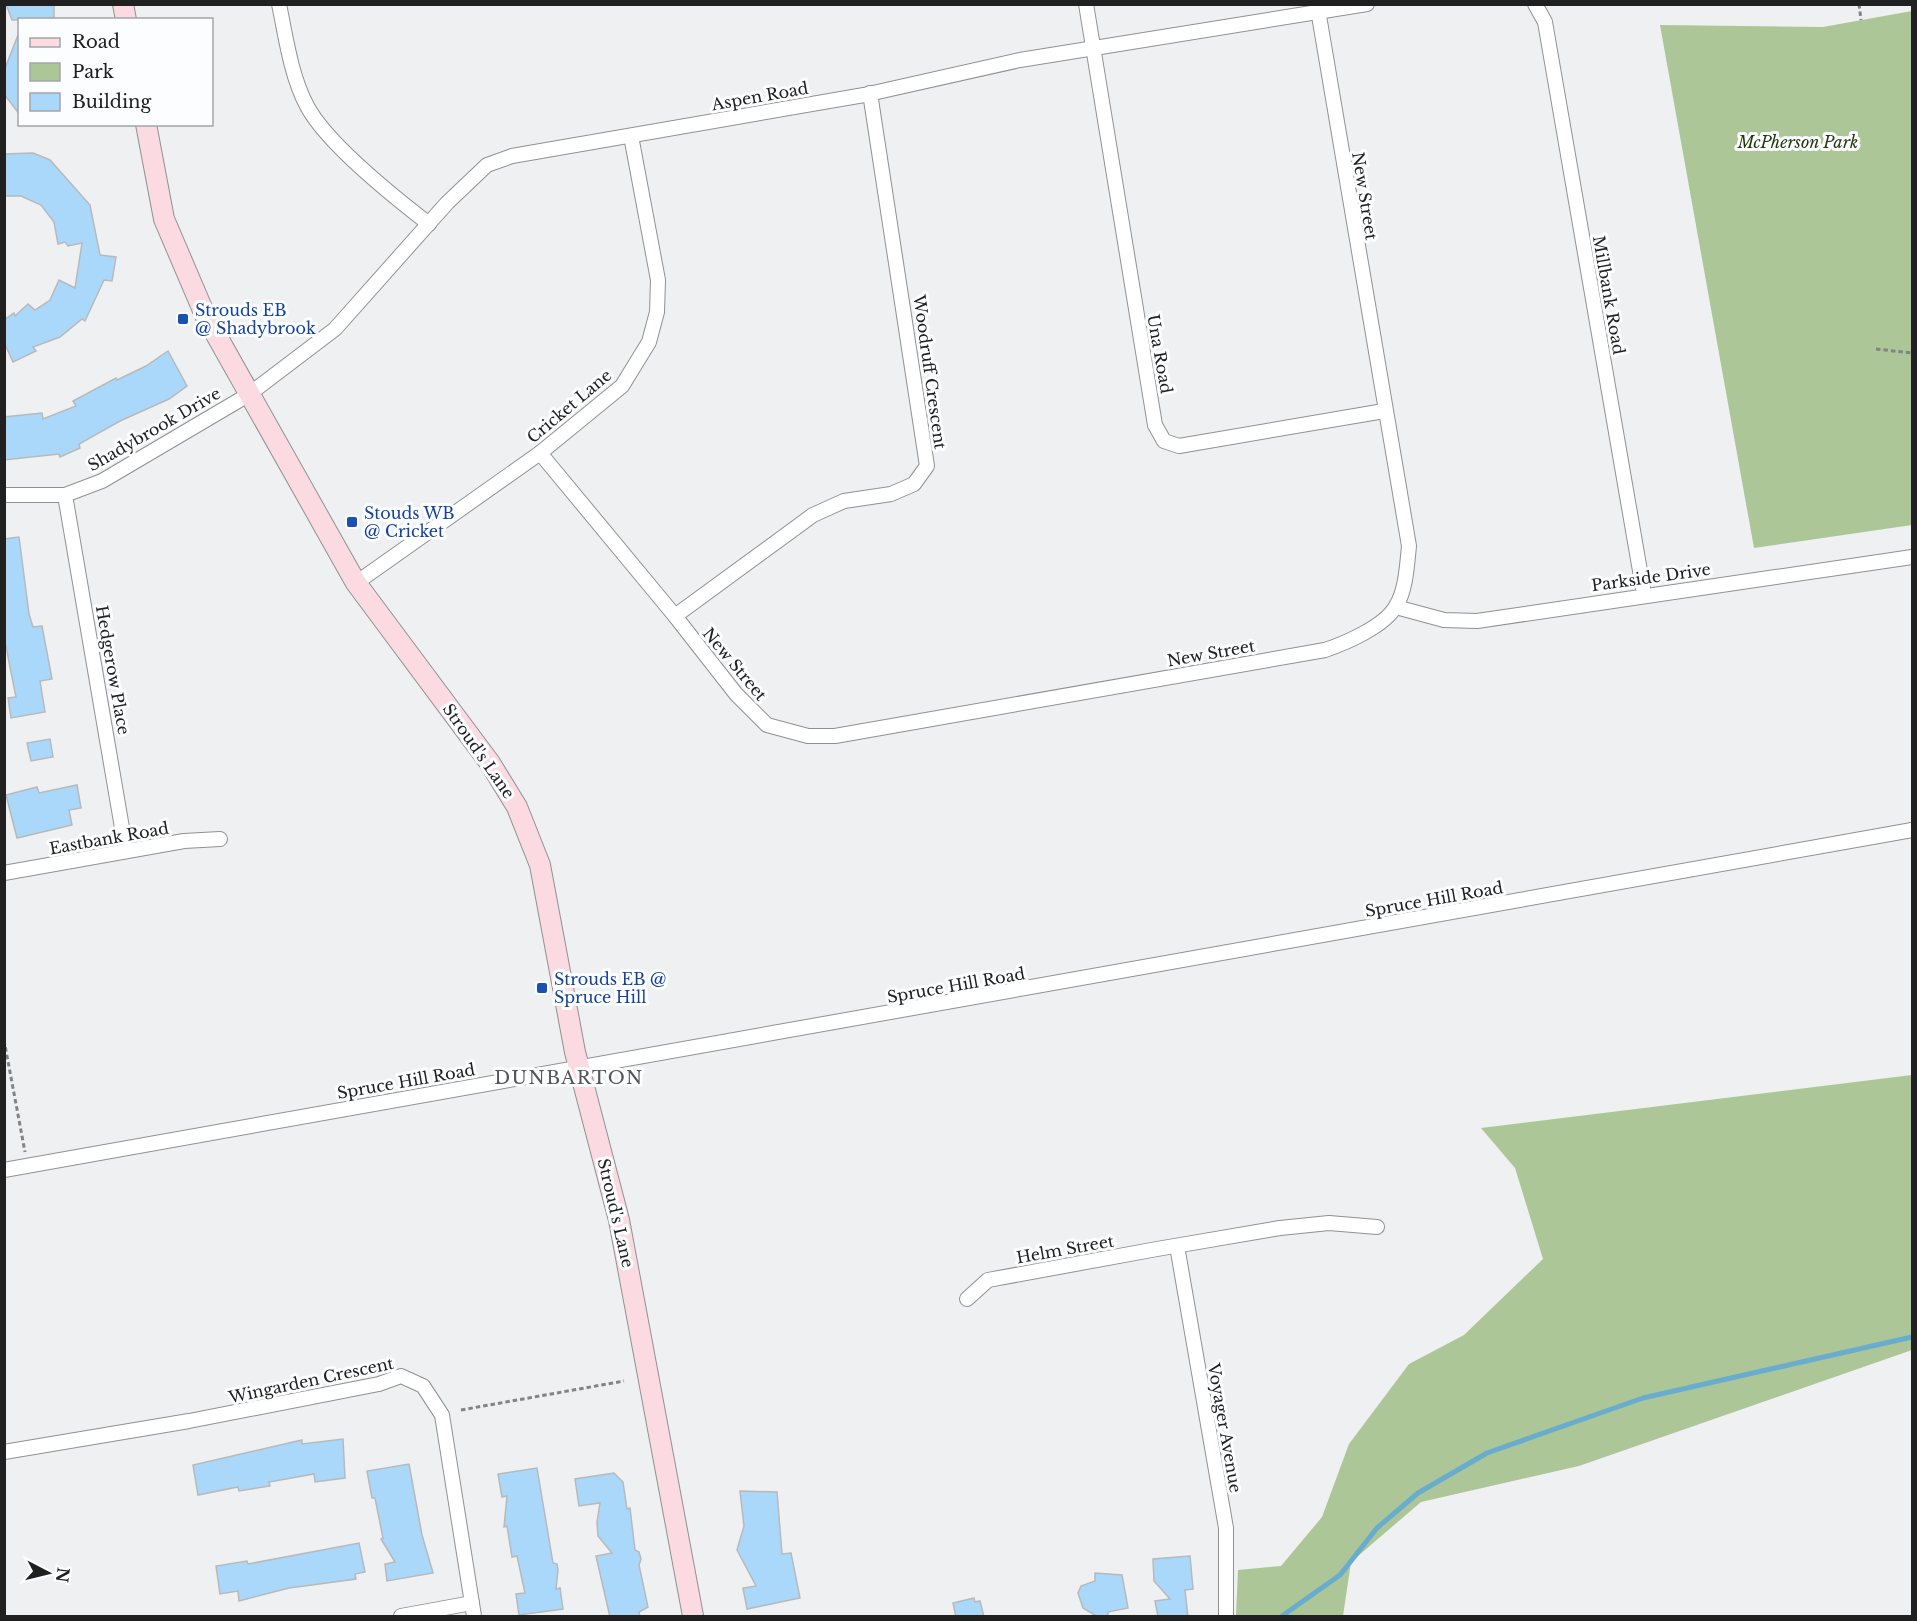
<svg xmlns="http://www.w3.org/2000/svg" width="1917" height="1621" font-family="'Libre Baskerville',serif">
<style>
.green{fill:#acc698}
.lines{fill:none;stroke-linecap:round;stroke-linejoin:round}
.stream{stroke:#68acce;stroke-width:5}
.building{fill:#aad8fb;stroke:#b7b9ba;stroke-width:1.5}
.street-casing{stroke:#909192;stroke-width:16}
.secondary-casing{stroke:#909192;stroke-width:22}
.path{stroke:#828384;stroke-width:3;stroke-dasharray:4.5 3;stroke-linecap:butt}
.street{stroke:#fff;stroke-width:14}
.secondary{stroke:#fbdae2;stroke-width:20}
.transit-dot{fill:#1a4fb4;stroke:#fcfdfe;stroke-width:2}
.labels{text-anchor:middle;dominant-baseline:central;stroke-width:6;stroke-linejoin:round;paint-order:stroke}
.street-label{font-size:16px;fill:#202021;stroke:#fcfdfe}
.park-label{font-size:16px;font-style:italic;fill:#23380f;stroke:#fcfdfe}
.transit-label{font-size:16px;fill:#164399;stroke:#fcfdfe;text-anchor:start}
.neighbourhood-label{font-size:18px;letter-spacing:1.5px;fill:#555657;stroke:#fcfdfe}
</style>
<rect width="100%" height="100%" fill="#eef0f1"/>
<g class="green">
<path d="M1912,11V525L1754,548L1660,25L1823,27Z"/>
<path d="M1912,1075V1350L1579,1466L1421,1502L1351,1562L1343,1616H1236L1238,1570L1281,1566L1322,1517L1349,1444L1409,1364L1464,1335L1543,1259L1515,1168L1481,1128Z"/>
</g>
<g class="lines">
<path class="stream" d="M1282,1616L1340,1575L1377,1528L1418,1493L1487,1453L1643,1398L1912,1337"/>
</g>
<g class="building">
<path d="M6,4H54V20H12Z"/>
<path d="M18,35H20V115L4,94V71Z"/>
<path d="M33,153L50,160L90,205L100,255L116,257L112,281L104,280L85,321L82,319L60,337L33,347L36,351L13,362L4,342V320L14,313L15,316L28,304L35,310L50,300L59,280L75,288L82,243L68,246L65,242L58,244L54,222L41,205L21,196H4V154Z"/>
<path d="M168,351L187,386L169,399L120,421L79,444L80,448L60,457L59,454L4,460V417L42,413L43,419L76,406L73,401L116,378L117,380L146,366Z"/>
<path d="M19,537L29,614L33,627L42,626L52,679L40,681L45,712L11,718L8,698L16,697L4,637V539Z"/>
<path d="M50,739L53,757L31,761L27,743Z"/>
<path d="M77,785L81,808L69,810L72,825L17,838L6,795L37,787L39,793Z"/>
<path d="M343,1439L345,1478L315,1482L314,1474L269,1482L270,1486L239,1491L238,1487L198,1495L193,1465L302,1440V1444Z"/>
<path d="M409,1464L422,1535L433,1573L387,1581L385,1564L395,1562L381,1539L383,1538L375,1498H372L367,1471Z"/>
<path d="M537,1468L553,1563L557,1564L558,1570L556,1589L560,1588L563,1609L519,1615L516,1594L525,1593L517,1556L512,1557L507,1526L504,1527L507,1496L502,1497L498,1474Z"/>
<path d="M614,1473L623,1482L627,1509L630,1508L635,1550L639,1552L641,1559L639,1565L648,1607L639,1612L640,1617H610L596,1556L612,1553L598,1536L597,1522L600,1503L579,1506L575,1479Z"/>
<path d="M740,1491L777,1492L782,1554L791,1553L800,1598L747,1609L743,1588L756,1586L737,1550L744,1526Z"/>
<path d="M359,1543L365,1572L355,1574L356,1579L289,1588L239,1601L238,1591L220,1594L216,1566L247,1561L248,1564Z"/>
<path d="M1190,1556L1193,1589L1185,1590L1188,1617H1158L1155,1601L1170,1599L1154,1581L1153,1559Z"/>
<path d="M1095,1573L1122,1575L1128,1608L1108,1612V1617H1098L1083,1608L1078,1593L1081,1586L1095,1581Z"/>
<path d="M974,1598L975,1602L980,1601L984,1617H956L953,1603Z"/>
</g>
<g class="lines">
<defs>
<g id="street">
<path d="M279,4C286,38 291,76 307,106C327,144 394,197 429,224"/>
<path d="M1086,4L1155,425L1164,441L1179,446L1384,411"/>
<path d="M1535,4L1545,22L1644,594"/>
<path d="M540,453L675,616L736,694L767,725L808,736H835L1325,650C1346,643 1385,626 1396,606C1406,590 1407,565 1409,546L1317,4"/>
<path d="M4,495H65L102,481L248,395L335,329L447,203L487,165L512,156L864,95L1020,60L1367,4"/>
<path d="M65,495L126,851"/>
<path d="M356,583L540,453L622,386L649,342L657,312L658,280L631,136"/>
<path d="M1396,607L1444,620L1477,621L1912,557"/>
<path d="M675,616L813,515L844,501L891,494L914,484L927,466L870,93"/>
<path d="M4,873L184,841L220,839"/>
<path d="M4,1170L1912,830"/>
<path d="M1177,1246L1226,1528V1616"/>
<path d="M967,1299L988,1280L1157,1249L1280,1228L1329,1223L1377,1227"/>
<path d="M4,1452L189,1421L379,1384L401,1376L423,1386L442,1415L474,1616"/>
<path d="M401,1616L472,1603"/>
</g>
<g id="secondary">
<path d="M123,4L126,20"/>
<path d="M146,124L164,219L205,315L356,583L490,763L517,807L540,865L575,1052L619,1220L693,1616"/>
</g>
</defs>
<use href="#street" class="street-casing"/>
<use href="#secondary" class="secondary-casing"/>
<g class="path">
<path d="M1859,4L1861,20"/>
<path d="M1876,349L1912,353"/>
<path d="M4,1040L25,1152"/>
<path d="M461,1410L624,1381"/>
</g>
<use href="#street" class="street"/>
<use href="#secondary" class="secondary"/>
</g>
<g class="transit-dot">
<rect x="177" y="313" width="12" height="12" rx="3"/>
<rect x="346" y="516" width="12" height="12" rx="3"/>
<rect x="536" y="982" width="12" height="12" rx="3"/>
</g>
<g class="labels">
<g class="street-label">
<text transform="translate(760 96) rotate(-10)">Aspen Road</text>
<text transform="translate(1365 196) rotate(81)">New Street</text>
<text transform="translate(1609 295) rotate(80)">Millbank Road</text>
<text transform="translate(1160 354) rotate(80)">Una Road</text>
<text transform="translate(930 372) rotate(82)">Woodruff Crescent</text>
<text transform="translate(569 406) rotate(-40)">Cricket Lane</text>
<text transform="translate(154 429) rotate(-30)">Shadybrook Drive</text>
<text transform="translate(1651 577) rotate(-8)">Parkside Drive</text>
<text transform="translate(1211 653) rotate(-10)">New Street</text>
<text transform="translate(735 664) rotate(50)">New Street</text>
<text transform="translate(113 670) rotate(80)">Hedgerow Place</text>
<text transform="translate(479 751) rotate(55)">Stroud's Lane</text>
<text transform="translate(109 838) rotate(-10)">Eastbank Road</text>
<text transform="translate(1434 899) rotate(-10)">Spruce Hill Road</text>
<text transform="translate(956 985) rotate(-10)">Spruce Hill Road</text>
<text transform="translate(406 1081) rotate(-10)">Spruce Hill Road</text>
<text transform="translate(616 1213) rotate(77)">Stroud's Lane</text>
<text transform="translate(1065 1249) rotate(-10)">Helm Street</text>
<text transform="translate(311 1380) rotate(-12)">Wingarden Crescent</text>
<text transform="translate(1225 1428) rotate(80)">Voyager Avenue</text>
</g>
<g class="park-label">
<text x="1798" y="142">McPherson Park</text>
</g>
<g class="transit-label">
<text x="195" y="310">Strouds EB<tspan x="195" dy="18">@ Shadybrook</tspan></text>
<text x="364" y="513">Stouds WB<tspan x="364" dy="18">@ Cricket</tspan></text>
<text x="554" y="979">Strouds EB @<tspan x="554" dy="18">Spruce Hill</tspan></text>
</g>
<g class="neighbourhood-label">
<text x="569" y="1078">DUNBARTON</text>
</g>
</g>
<rect width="1917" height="1621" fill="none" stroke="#202021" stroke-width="12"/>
<rect x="18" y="18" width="195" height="108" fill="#fcfdfe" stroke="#a4a5a6" stroke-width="1.5"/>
<rect x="30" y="38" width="30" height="9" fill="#fbdae2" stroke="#a4a5a6" stroke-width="1.5"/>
<text x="72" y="48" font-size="18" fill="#202021">Road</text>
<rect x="30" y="63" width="30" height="18" fill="#acc698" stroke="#a4a5a6" stroke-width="1.5"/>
<text x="72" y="78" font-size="18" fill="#202021">Park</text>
<rect x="30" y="93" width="30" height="18" fill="#aad8fb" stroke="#a4a5a6" stroke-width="1.5"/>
<text x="72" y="108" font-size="18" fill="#202021">Building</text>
<g transform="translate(48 1573) rotate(97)" stroke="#fcfdfe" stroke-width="4.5" paint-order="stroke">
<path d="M0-4.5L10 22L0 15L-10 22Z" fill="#202021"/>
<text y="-9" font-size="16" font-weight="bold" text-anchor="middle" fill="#202021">N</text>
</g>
</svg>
